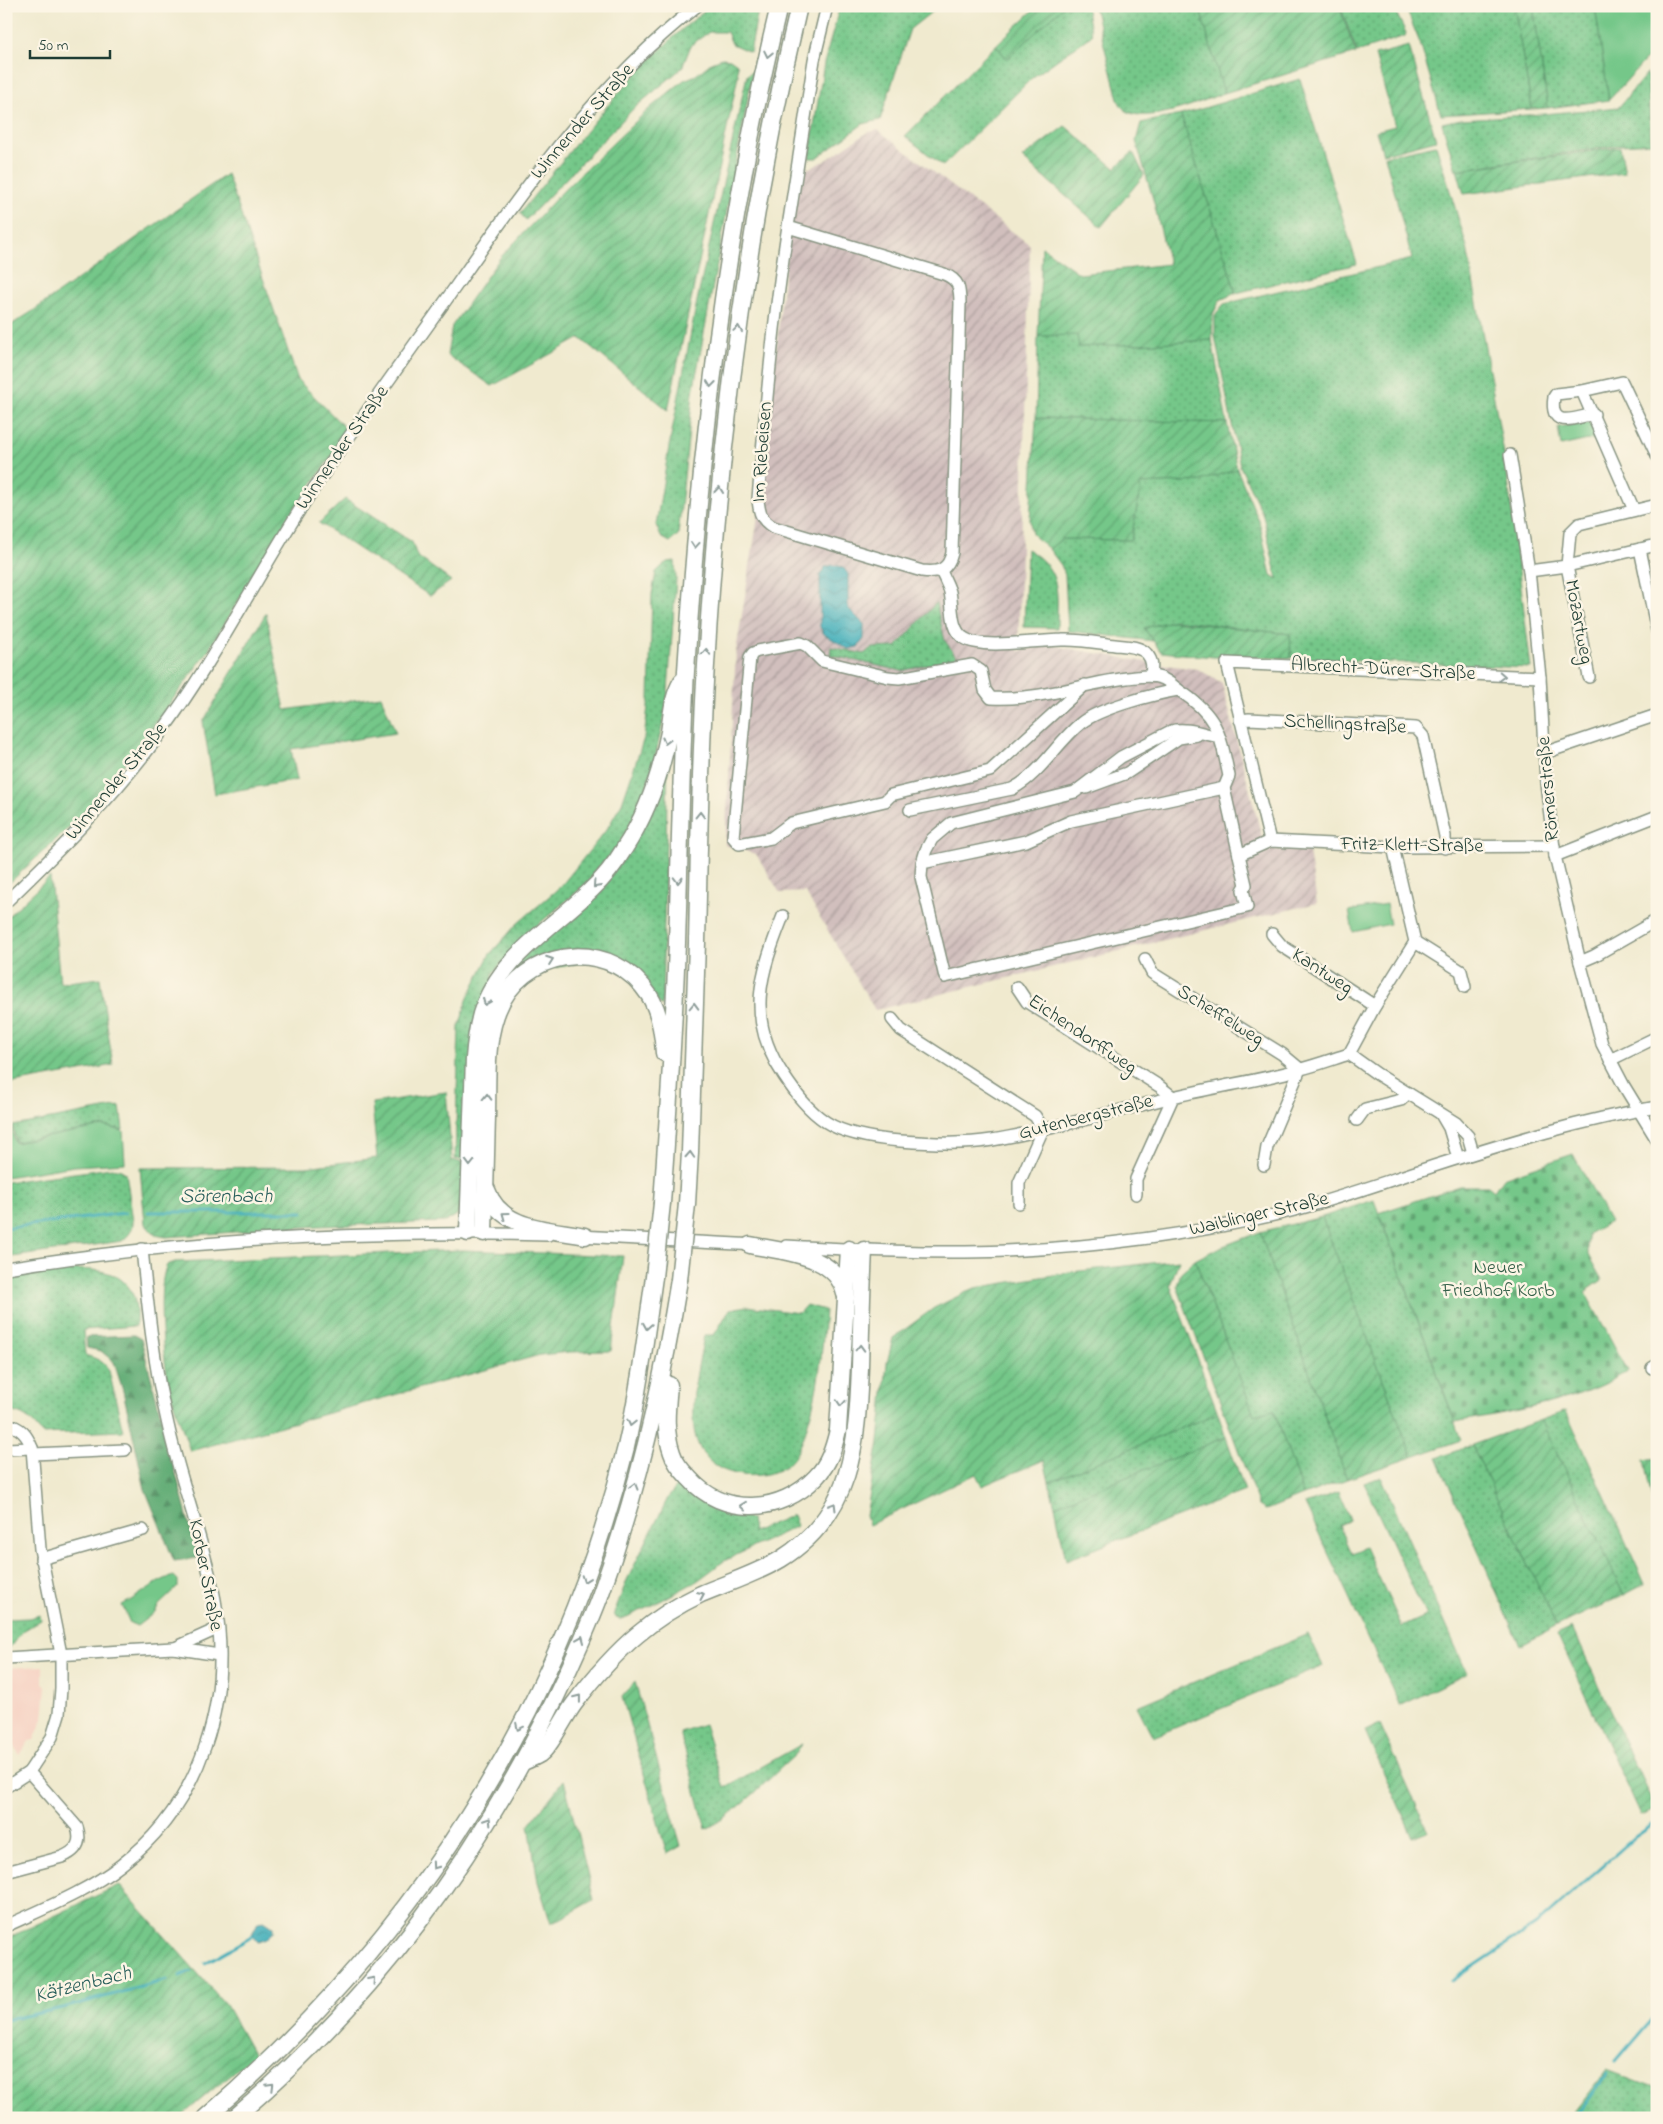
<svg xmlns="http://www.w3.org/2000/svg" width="1663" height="2124" font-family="'Indie Flower',sans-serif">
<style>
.built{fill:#f6d2c3}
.industrial{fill:url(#industrial-furrows)}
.grass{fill:url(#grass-dots);stroke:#4a825e}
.forest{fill:url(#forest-firs);stroke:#407454}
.cemetery{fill:url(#cemetery-stones);stroke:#4a825e}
.park{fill:#75c789;stroke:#4a825e}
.garden{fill:url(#garden-furrows);stroke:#4a825e}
.water{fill:url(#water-waves);stroke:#2f7677}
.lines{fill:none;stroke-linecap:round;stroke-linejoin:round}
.stream{stroke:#3faeba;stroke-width:3}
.minor-casing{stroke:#889482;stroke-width:14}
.highway-casing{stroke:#889482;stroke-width:19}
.minor{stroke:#fff;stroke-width:11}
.highway{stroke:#fff;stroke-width:16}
.highway-bridge-casing{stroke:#889482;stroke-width:19;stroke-linecap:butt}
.highway-bridge{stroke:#fff;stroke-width:16}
.oneway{stroke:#8f9e9a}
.labels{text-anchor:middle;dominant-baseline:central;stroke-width:5;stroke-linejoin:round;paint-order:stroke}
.street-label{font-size:20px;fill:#1f3d34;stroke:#fcf5e5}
.park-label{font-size:20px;fill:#346049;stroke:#fcf5e5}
.water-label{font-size:21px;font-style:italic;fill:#295f5c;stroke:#fcf5e5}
</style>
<defs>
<pattern id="industrial-furrows" width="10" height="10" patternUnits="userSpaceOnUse" patternTransform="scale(1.25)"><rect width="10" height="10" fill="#d1bfbd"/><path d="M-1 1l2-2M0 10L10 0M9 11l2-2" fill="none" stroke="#a99c9a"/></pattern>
<pattern id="grass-dots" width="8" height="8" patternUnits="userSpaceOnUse" patternTransform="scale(1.25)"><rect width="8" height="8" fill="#75c789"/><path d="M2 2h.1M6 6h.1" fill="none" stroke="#5fa371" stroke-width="1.8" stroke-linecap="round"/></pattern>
<pattern id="forest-firs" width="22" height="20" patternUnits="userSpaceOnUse" patternTransform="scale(1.25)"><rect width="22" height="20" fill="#60ac75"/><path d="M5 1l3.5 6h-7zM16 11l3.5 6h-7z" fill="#4f8d61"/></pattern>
<pattern id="cemetery-stones" width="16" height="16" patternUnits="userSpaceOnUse" patternTransform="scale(1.25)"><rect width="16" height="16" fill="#75c789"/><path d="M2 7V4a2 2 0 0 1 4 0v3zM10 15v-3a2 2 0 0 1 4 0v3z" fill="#5fa371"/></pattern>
<pattern id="garden-furrows" width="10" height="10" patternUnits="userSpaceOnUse" patternTransform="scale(1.25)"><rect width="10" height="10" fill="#75c789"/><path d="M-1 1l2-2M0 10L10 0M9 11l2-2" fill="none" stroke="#5fa371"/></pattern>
<pattern id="water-waves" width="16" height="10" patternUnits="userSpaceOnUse" patternTransform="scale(1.25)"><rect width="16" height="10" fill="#3faeba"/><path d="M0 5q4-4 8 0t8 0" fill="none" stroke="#348f98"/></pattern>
</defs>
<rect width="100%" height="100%" fill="#fcf5e5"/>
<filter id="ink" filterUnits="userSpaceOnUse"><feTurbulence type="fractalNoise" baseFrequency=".02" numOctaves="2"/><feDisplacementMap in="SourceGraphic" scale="10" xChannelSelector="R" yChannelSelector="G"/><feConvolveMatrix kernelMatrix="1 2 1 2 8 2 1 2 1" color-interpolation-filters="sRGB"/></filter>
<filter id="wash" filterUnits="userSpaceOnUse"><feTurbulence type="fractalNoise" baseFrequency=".0096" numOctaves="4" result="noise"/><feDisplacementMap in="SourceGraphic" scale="20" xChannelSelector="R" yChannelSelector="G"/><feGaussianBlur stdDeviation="1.12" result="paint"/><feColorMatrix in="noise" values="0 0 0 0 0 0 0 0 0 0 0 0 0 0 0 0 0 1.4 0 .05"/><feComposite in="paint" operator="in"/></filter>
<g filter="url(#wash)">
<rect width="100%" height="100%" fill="#f0eacf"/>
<path class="built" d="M43,1666V1684L46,1686L43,1719L34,1740L29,1741L20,1755L6,1736V1668Z"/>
<path class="industrial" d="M878,130L1030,245L1018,651L1050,645L1157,664L1198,669L1222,683L1265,849L1309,852L1317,903L875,1010L805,892L780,893L756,854L725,845L736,651L759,511L792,201L807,169L825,161L866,133Z"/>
<g class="grass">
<path d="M711,6H759L750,52L732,44L727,32H709L691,45L682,68L633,109L526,220L520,213C579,141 636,62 711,6Z"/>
<path d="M840,6H939L910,29L880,120L863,124L817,158H809L824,63Z"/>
<path d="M1064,6H1086L1092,35L1033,77L943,166L905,136L996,45L1007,59Z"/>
<path d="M1094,6H1199L1224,93C1202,101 1144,127 1124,109C1121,106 1119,102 1118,99Z"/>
<path d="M1340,6H1393L1406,33L1405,36L1357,52Z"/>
<path d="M1405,6H1514L1532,109L1441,115L1420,43Z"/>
<path d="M1533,6H1595L1609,100L1548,108Z"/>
<path d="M753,71L693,392L678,535L670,542L661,537L656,525L669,447L697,301L747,75Z"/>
<path d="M1647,73L1651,143L1621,145L1456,170L1442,123L1461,119L1544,114L1619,107Z"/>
<path d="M1300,79L1357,264L1236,293L1181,115Z"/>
<path d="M1436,145L1467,247L1506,465L1531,668L1291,658L1290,634L1175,620L1144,628L1153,641L1068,631L1065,575L1061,565L1049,549L1061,539L1131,540L1141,484L1200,481L1237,469L1259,521L1271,575L1277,579L1263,515L1240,466L1215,336V315L1224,304L1412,259L1385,156Z"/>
<path d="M1078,334L1079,347L1212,340L1227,423L1036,418L1038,336Z"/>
<path d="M1027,549C1062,570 1057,591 1057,628L1024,627Z"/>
<path d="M675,561L676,579L667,704L655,758L644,795L625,834L609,860L589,882L522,938L493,974L464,1160L455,1159L459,1027L468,997L490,954L517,924L561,886L607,829L622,803L644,738L649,699L652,594L656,572L667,562Z"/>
<path d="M936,603L945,641L957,657L902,671L830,655L831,647L864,654L872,648L896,647Z"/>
<path d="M668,757L662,1006L611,957L516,975L477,1080L509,970L604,882Z"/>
<path d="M120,1106L123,1130L104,1126L16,1142L13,1126Z"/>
<path d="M112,1168L121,1170L126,1173L133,1221C133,1231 129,1235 122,1241L6,1258V1182Z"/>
<path d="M1374,1200L1461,1440L1412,1457L1322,1217Z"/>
<path d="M1260,1232L1347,1479L1303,1495L1274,1410L1254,1415L1195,1260L1218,1248Z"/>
<path d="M49,1270C78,1270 120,1263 133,1295C137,1304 136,1317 136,1326L83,1330L85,1355C95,1358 105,1361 109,1371L123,1431L42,1434C33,1421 23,1412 6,1411V1276Z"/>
<path d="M806,1305L825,1310C822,1350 820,1388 807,1426C804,1438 799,1452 791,1461C780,1474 758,1477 742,1475C670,1465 696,1383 704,1335H714L730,1309L747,1306L799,1313Z"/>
<path d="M1566,1411L1645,1584L1624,1595L1541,1420Z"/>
<path d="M1218,1413L1226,1437L1055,1506L1049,1482Z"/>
<path d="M1472,1445L1557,1626L1520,1646L1437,1458Z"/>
<path d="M1381,1477L1467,1673L1400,1706L1305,1504L1338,1492L1350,1520L1339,1525L1352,1553L1365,1547L1402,1627L1426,1616L1364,1483Z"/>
<path d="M679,1484L705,1504L751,1519L753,1532L793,1515L797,1526L724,1561L697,1581L653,1605L620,1620L615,1617L614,1613L627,1580L669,1496Z"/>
<path d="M40,1615L41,1620L23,1631L6,1652V1619L29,1618Z"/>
<path d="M1308,1634L1323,1666L1153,1737L1137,1706Z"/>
<path d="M704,1724L724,1788L802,1744L796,1754C770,1777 737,1814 706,1829L680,1732Z"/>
<path d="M1606,2070L1657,2089V2118H1569Z"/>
</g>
<path class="forest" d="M134,1335L141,1339L198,1558L174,1561L145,1489L123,1391L114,1362L101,1351L87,1348L86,1337Z"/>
<path class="cemetery" d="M1573,1154L1610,1222L1588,1234V1255L1602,1280L1585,1292L1628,1371C1576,1403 1514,1411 1455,1422L1379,1213L1460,1186H1488L1494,1191L1503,1178Z"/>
<g class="park">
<path d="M1595,6H1657V54L1650,55L1609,100Z"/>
<path d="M1589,422L1597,438L1561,446L1558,427Z"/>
<path d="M1386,904L1390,924L1353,932L1349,911Z"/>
<path d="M6,1103L15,1143L104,1126L123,1131L125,1163L74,1166L6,1177Z"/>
<path d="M174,1576L178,1580V1587L159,1605L154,1613L137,1626L130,1623L122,1605C139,1597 155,1580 174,1576Z"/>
</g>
<g class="garden">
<path d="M1038,6H1064L1007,59L996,45Z"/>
<path d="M1199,6H1339L1356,53L1224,93Z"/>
<path d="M1514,6H1533L1548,108L1532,109Z"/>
<path d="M1409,46L1436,140L1383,154L1376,131L1395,126L1375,55Z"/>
<path d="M722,58L730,59L737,64L738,76L668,410L580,338L492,386L447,355L452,326L500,258L567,187L650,108L684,80L696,75L712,62Z"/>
<path d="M1181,115L1236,293L1220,300L1213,314L1212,340L1079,347L1077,335L1038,336L1042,247L1080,274L1169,264L1153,199L1136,141L1141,123Z"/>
<path d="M1065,126L1115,168L1133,152L1144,175L1101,227L1022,158Z"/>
<path d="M1620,147L1625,173L1464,194L1457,170Z"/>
<path d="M227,174L298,380L349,432L295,508L206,654L152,728L95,803L6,886V328L30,313Z"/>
<path d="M1036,418L1227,423L1237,469L1200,481L1141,484L1131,540L1062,539L1049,549L1032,534L1030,520Z"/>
<path d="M345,499L412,542L417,556L451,581L430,596L319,523Z"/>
<path d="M266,613L285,710L381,696L396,733L291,749L297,780L215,794L203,722Z"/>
<path d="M1173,621L1290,634L1291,658L1214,657L1161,652L1144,628Z"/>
<path d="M50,877L60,983L100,978L113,1065L8,1084L6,918Z"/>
<path d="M446,1092L452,1160L463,1163V1200L457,1215L445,1222L318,1226L166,1237L155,1235L145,1224L140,1168L306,1167L377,1158L372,1103Z"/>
<path d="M1322,1217L1412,1457L1347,1479L1260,1232Z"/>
<path d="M462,1250L623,1256L611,1351L569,1352L540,1355L190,1451C183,1428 172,1404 168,1380C163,1355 156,1286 167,1265L175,1262Z"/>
<path d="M1179,1260L1170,1285L1218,1413L1049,1482L1044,1460L982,1486L976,1474L869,1525L866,1516L879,1441L887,1363L893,1338L934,1308L975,1288L1071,1272Z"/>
<path d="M1195,1260L1254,1415L1274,1410L1303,1495L1266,1510L1259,1506L1177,1286L1181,1272Z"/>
<path d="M1541,1420L1624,1595L1557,1626L1472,1445Z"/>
<path d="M1226,1437L1245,1491L1066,1560L1055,1506Z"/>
<path d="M1657,1458V1508H1654L1644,1460Z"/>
<path d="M1572,1627L1656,1810L1641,1816L1557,1634Z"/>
<path d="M635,1682L681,1846L667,1854L622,1697Z"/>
<path d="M1380,1724L1428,1831L1413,1837L1365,1731Z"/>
<path d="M564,1780L594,1900L551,1924L538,1882L529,1825Z"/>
<path d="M119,1885L226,2005L254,2055L179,2118H6V1939Z"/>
</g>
<g class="water">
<path d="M833,565L843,567L848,574V604L849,609L864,624V639L858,647L848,649L824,634L820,627V575L825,567Z"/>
<path d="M264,1921L273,1927V1932L266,1939L258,1942L252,1934L258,1922Z"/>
</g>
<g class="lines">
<g class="stream">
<path d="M148,1212H303"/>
<path d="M6,1228L125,1213"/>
<path d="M205,1963L257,1934"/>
<path d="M180,1976L191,1971"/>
<path d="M1452,1981L1536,1925L1635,1837L1657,1822"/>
<path d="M6,2020L63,2008L167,1980"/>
<path d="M1616,2061L1657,2013"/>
<path d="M1574,2118L1606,2074"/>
</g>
</g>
</g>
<g filter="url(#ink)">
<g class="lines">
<defs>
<g id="minor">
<path d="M788,227L944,274C959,280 960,288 960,304L952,553C948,570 939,573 922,571L773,527C761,520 759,512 758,499C766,404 774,309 790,214L814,60L827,6"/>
<path d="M1582,391L1634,510"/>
<path d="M1594,414C1574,418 1549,430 1554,397L1556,394L1582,391L1622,382L1657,456"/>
<path d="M1510,455L1529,571L1540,677L1546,783L1555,856L1580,962L1602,1044L1624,1086L1657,1140"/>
<path d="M1640,549L1657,631"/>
<path d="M941,571C944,578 948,585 950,592C953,606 950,629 964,638C981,650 1039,640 1062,640C1079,639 1098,643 1115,645C1125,646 1140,646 1147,654C1153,661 1152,667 1151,676"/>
<path d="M1529,571L1567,566L1657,545"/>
<path d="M1589,677L1567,566L1570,533L1579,524L1657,505"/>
<path d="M1085,685L990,771L891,795L885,801L791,823L771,838L739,844L733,837L750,657L753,653L758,651L801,643L807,646L822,661L888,677L899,678L972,665L981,671L985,690L991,698C1036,701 1082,684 1127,678C1138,677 1150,674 1161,678C1168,680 1174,687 1180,691C1218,716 1220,734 1229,776L1224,788L1239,855L1270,841L1393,847L1554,846"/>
<path d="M1240,720L1249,719L1416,728L1423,736L1445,836V848"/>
<path d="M1544,753L1657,715"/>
<path d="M1086,788L1127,773L1179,738L1197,735"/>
<path d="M1224,788L1071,821L1026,841L922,863L921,877L945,977L1247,907L1243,890L1246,885L1239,855"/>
<path d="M910,810L1012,789C1041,774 1056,743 1081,723C1100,708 1154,694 1178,690"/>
<path d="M1270,841L1227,663L1540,677"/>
<path d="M1555,856L1657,816"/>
<path d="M922,863L926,850L932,839L951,823L1075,792L1121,757L1171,731C1187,727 1203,734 1219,737"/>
<path d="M6,902C61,849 115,795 160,734C213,663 252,585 299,511C349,434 403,361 456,286C526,185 599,82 697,6"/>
<path d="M783,916C760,975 745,1018 784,1076C796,1094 808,1110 826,1122C846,1135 876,1139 900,1141C930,1143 962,1145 992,1140C1052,1130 1111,1112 1169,1098C1213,1087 1258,1081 1301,1069C1317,1065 1333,1059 1349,1054L1375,1006L1415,942L1393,847"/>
<path d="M1272,934L1282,946L1375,1006"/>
<path d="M1415,942L1461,971L1465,987"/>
<path d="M1145,959L1152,973L1282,1054L1300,1069L1267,1147L1264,1165"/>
<path d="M1580,962L1594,956L1657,920"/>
<path d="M1017,987L1027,1002L1159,1086L1173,1097L1136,1179V1194"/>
<path d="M892,1019L901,1030L1035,1116L1043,1129L1019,1183V1203"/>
<path d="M1349,1054L1377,1074L1456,1123L1468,1136L1473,1153"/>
<path d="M1610,1060L1657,1037"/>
<path d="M1442,1116L1449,1128L1458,1158"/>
<path d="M1357,1120L1365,1109L1401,1100L1408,1093"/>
<path d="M579,1236L757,1245"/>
<path d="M786,1246C858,1250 932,1254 1005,1251C1100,1247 1195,1234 1287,1212C1338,1199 1387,1181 1437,1165C1509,1142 1582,1120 1657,1107"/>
<path d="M6,1268C186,1239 366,1230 548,1235"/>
<path d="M1652,1368L1657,1365"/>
<path d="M6,1424C21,1427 27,1435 32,1448L40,1549L61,1654V1689L59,1714L52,1737L29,1772L6,1787"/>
<path d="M6,1449L32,1448"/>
<path d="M33,1454L125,1450"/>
<path d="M41,1559L143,1530"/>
<path d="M175,1648L217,1629"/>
<path d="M6,1658L173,1648L219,1655"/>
<path d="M6,1872L62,1857C77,1851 82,1842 77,1827L29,1772"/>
<path d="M6,1926C45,1908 88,1891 121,1865C202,1803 233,1699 215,1600C204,1541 181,1484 168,1425C154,1367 148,1308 142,1249"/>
</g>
<g id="highway">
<path d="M487,1190C500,1230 550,1229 585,1236"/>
<path d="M662,1203C668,1117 674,1030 677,943C680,852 681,762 686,671C700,447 726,224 779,6"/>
<path d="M687,1204L690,1152C692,1082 695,1013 697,943C699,850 700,758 706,665C719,443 747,222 799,6"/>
<path d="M468,1233L474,1059C475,1044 477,1029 481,1014C499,957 551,929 591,890C604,878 615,864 624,849C647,814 661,773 669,732C672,714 672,697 682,681"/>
<path d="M484,1233C485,1194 486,1155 487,1116C488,1079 484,1035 502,1001C534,944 614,941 649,995C660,1012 663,1034 664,1053"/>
<path d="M750,1245C782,1252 837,1254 845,1294"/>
<path d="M669,1385C667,1408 664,1431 672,1453C675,1463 682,1471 689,1478C723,1517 781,1514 816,1477C829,1464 834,1447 838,1430L849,1249"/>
<path d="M523,1762C528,1760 535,1757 540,1754C550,1747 565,1716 574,1704C593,1679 613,1655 637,1635C657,1618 678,1605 701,1594C727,1583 756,1574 781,1559C853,1514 857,1444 860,1367C861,1328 862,1289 864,1250"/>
<path d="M205,2118C413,1939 560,1714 626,1447C639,1391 646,1334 654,1277"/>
<path d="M234,2118C370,2003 478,1858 555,1699C571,1665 587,1631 600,1596C637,1494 662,1387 679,1280"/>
</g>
</defs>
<use href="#minor" class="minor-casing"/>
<use href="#highway" class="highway-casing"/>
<use href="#minor" class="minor"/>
<use href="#highway" class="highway"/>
<defs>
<g id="highway-bridge">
<path d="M654,1277L662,1203"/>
<path d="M679,1280L687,1204"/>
</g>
</defs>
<use href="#highway-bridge" class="highway-bridge-casing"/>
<use href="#highway-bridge" class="highway-bridge"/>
</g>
<defs><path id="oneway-chevron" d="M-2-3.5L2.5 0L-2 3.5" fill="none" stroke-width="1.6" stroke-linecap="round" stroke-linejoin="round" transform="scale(1.25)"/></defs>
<g class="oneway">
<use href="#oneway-chevron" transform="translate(768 54) rotate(102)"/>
<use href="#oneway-chevron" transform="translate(738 329) rotate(-82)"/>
<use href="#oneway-chevron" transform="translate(711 384) rotate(97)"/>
<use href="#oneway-chevron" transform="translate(719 490) rotate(-84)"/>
<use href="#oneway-chevron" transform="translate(695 545) rotate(95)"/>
<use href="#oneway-chevron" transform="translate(706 652) rotate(-86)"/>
<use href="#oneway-chevron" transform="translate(1502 676) rotate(3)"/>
<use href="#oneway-chevron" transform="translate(666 741) rotate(104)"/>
<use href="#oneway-chevron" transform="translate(700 815) rotate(-89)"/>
<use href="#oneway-chevron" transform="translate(678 880) rotate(91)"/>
<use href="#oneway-chevron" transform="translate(596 885) rotate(132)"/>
<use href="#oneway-chevron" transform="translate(550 960) rotate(-20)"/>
<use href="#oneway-chevron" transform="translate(486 1002) rotate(113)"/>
<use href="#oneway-chevron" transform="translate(694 1006) rotate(-88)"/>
<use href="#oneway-chevron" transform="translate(487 1097) rotate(-89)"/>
<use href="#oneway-chevron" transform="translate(690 1155) rotate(-87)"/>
<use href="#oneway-chevron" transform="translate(470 1163) rotate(91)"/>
<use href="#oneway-chevron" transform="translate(505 1215) rotate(-144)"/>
<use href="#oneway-chevron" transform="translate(647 1326) rotate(99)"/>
<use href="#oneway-chevron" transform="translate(860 1348) rotate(-88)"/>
<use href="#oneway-chevron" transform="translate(841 1403) rotate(94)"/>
<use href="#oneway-chevron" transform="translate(631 1423) rotate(103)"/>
<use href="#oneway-chevron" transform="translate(634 1486) rotate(-74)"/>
<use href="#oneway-chevron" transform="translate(743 1506) rotate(-174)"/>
<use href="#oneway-chevron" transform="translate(833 1506) rotate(-59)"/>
<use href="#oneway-chevron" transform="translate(585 1579) rotate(109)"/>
<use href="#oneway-chevron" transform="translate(701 1595) rotate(-24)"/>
<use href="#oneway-chevron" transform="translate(581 1639) rotate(-67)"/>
<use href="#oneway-chevron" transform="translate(578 1698) rotate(-52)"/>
<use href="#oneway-chevron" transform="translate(519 1727) rotate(116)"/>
<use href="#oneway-chevron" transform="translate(488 1821) rotate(-57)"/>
<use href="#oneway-chevron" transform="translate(435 1866) rotate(125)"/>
<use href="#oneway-chevron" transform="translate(372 1980) rotate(-48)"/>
<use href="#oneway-chevron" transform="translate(271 2086) rotate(-45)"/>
</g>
</g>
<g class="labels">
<g class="street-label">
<text transform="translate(583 122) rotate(-49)">Winnender Straße</text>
<text transform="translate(343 448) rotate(-55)">Winnender Straße</text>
<text transform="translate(763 452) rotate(-86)">Im Riebeisen</text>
<text transform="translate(1578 622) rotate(79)">Mozartweg</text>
<text transform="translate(1383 670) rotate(3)">Albrecht-Dürer-Straße</text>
<text transform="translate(1345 725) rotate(3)">Schellingstraße</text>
<text transform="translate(117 782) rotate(-50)">Winnender Straße</text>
<text transform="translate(1549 789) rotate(-95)">Römerstraße</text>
<text transform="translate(1412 846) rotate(1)">Fritz-Klett-Straße</text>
<text transform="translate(1322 972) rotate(33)">Kantweg</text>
<text transform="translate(1220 1016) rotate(32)">Scheffelweg</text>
<text transform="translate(1082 1035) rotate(34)">Eichendorffweg</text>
<text transform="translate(1086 1118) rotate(-14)">Gutenbergstraße</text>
<text transform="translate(1259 1215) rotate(-13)">Waiblinger Straße</text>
<text transform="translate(205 1575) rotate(79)">Korber Straße</text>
</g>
<g class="park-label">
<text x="1498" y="1268">Neuer<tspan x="1498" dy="23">Friedhof Korb</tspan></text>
</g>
<g class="water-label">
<text x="226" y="1197">Sörenbach</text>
<text transform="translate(83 1985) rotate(-14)">Kätzenbach</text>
</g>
</g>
<rect width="1663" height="2124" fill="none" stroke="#fcf5e5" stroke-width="25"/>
<path d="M30 50v8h80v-8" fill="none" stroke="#1f3d34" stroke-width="2.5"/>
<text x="38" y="50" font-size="15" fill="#1f3d34" stroke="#fcf5e5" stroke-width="4" paint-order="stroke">50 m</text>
</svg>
